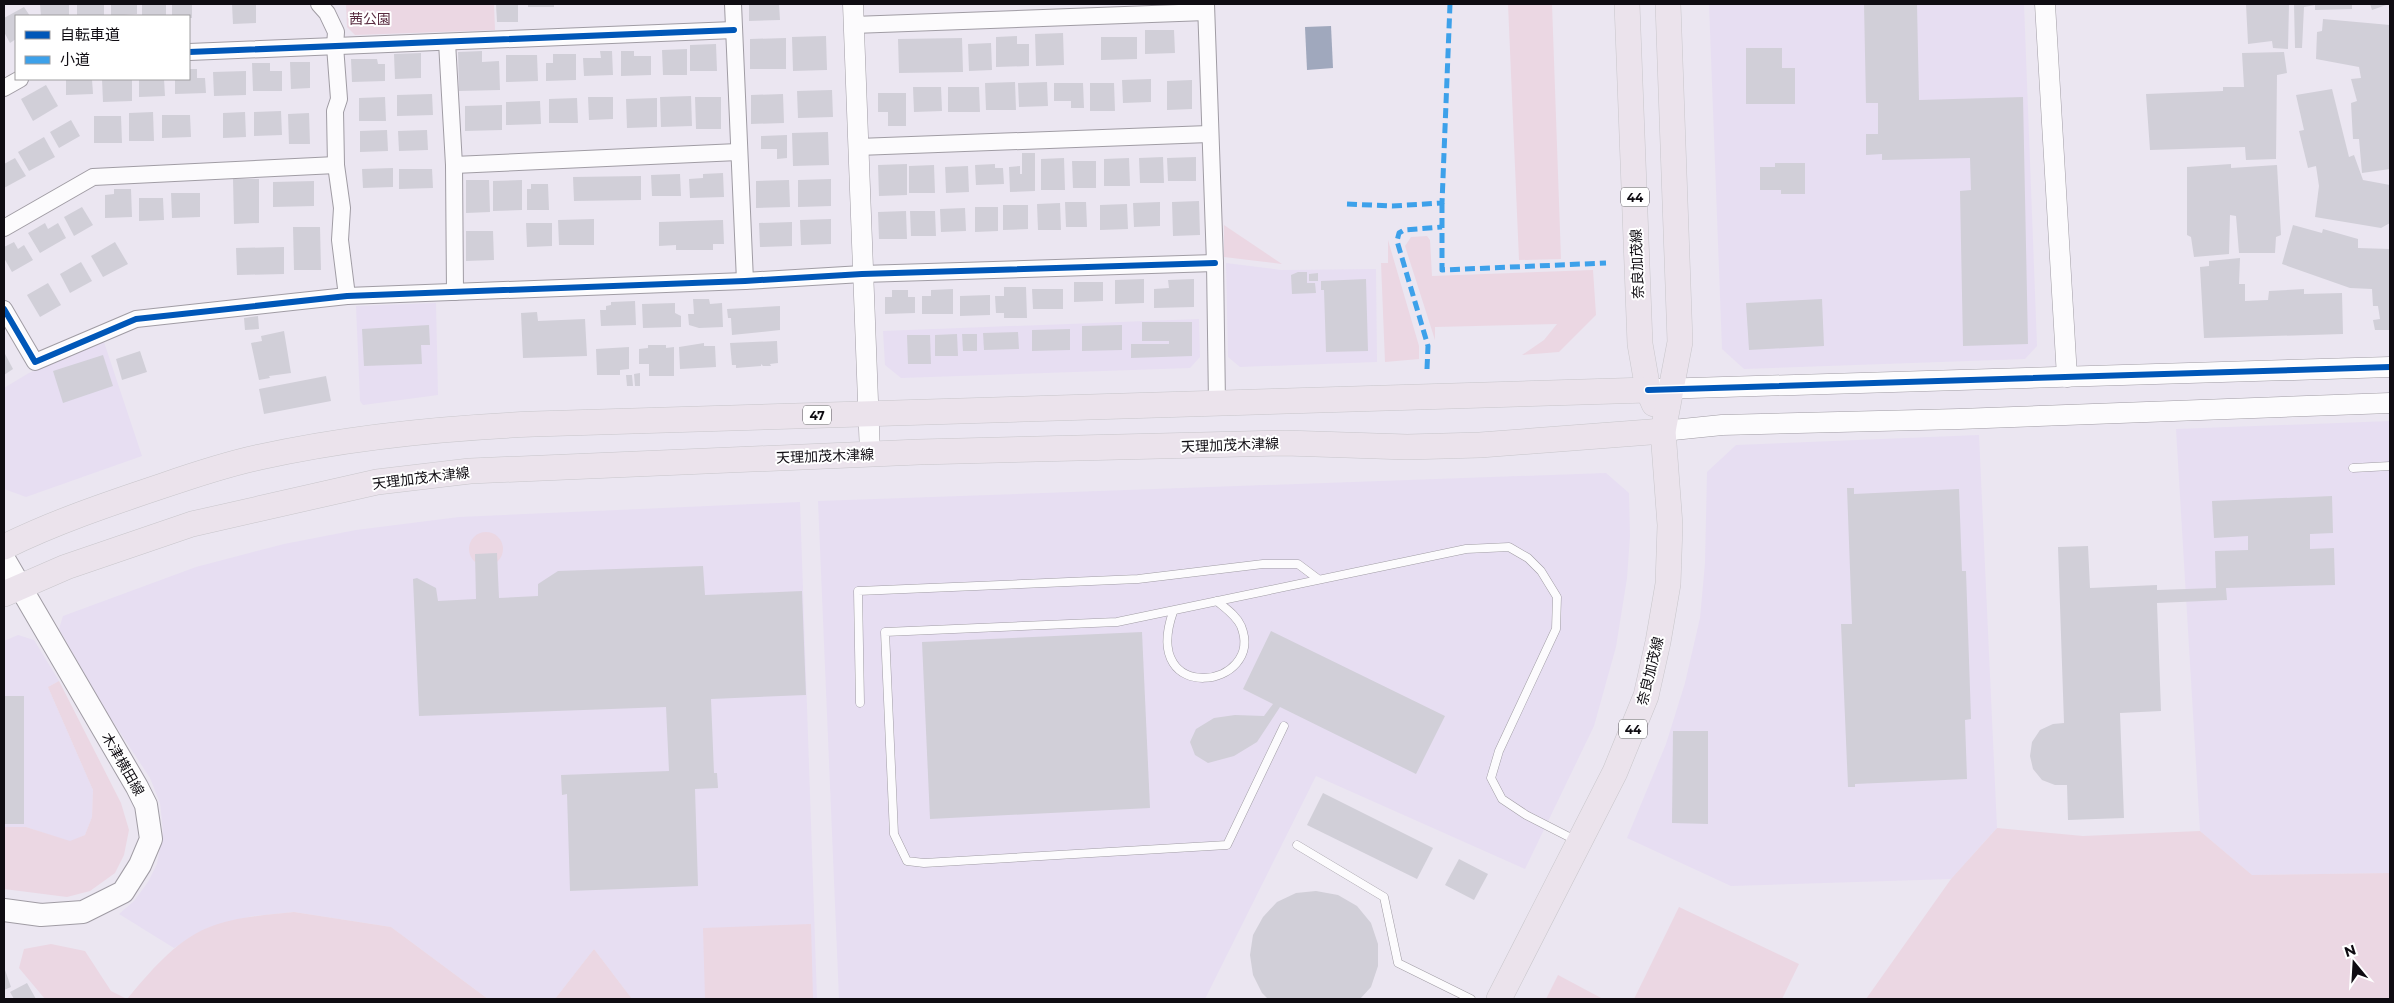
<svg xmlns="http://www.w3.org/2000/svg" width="2394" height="1003" font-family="Montserrat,'Noto Sans JP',sans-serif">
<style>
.built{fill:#e7def2}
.green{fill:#ebd7e3}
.water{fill:#a0a8bd}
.building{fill:#d1cfd8}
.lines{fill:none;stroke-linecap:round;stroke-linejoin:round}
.service-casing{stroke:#a09ca4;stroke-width:9}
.minor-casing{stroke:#a09ca4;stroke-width:18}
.tertiary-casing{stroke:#a09ca4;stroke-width:21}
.secondary-casing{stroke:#a09ca4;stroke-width:24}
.primary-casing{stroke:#c8c6cb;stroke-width:26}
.service{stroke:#fcfbfd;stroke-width:8}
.minor{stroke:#fcfbfd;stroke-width:16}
.tertiary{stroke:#fcfbfd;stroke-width:20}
.secondary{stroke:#fcfbfd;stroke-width:22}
.primary{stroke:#ebe3ec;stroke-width:25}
.quiet{stroke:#3da1ea;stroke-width:5;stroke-dasharray:10 5;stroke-linecap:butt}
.cycleway-casing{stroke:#fff;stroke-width:9}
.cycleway{stroke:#0057b8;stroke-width:6}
.labels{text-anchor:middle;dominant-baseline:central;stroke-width:4;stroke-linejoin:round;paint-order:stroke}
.shield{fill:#fff;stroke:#575559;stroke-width:1}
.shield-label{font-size:12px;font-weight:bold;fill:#0f0c12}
.park-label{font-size:14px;fill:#592c40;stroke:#fff}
.street-label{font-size:14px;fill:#0f0c12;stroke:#fff}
</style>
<rect width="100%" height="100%" fill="#ebe6f1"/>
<g class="built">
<path d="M1709,4H2024L2037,346L2025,359L1744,369L1722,349Z"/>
<path d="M1226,263L1281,270L1376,269L1377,362L1240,367L1228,357Z"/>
<path d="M436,303L438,395L363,405L360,401L356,306Z"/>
<path d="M1199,319L1200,357L1190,368L901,378L885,365L883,331Z"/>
<path d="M104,342L142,456L26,497L4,489V388L29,373Z"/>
<path d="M2390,421V873L2252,875L2200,831L2176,429Z"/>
<path d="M1979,435L1997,828L1951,879L1731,886L1627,838L1666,744L1685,683L1700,618L1705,563L1707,472L1736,445Z"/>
<path d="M1606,473L1629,493L1630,536L1627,578L1616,647L1594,726L1525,869L1316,776L1205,999H839L818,501Z"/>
<path d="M800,502L817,999H632L594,949L555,999H488L391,927L294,912L253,916L207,928L174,948L119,914L134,901L148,882L157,864L163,831L160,803L150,778L106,711L59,629L63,616L196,567L284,544L356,530L459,517Z"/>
<path d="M18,635L34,640L59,681L48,687L93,790L92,817L85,835L70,842L26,827H4V641Z"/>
</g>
<g class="green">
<path d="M346,4H494L495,30L355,35L347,27Z"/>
<path d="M1508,4H1552L1561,259L1519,260Z"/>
<path d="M1224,225L1282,264L1224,257Z"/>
<path d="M1427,236L1430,240L1432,276L1593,270L1596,315L1559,352L1522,355L1544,340L1557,324L1435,327V340L1405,246L1411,237Z"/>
<path d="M1388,240L1419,346V359L1385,362L1381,263H1388Z"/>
<circle cx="486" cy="549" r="17"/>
<path d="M59,681L121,803L129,830L124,855L115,873L90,891L67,897L4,889V827H26L70,841L85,835L92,817L93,790L48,687Z"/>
<path d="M1997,828L2083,836L2200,831L2252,875L2390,873V999H1866L1951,879Z"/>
<path d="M1679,907L1799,964L1782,999H1634Z"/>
<path d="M294,912L391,927L488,999H45L19,968L24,949L51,944L85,951L111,991L127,999C150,972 174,942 207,928C234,917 265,915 294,912Z"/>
<path d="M811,924L813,999H705L703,928Z"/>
<path d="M594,949L632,999H555Z"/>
<path d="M1558,975L1603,999H1546Z"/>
</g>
<path class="water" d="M1331,26L1333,68L1307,70L1305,27Z"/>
<g class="building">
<path d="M40,4H69V16H41Z"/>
<rect x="77" y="4" width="27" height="12"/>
<path d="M111,4H137V14L111,16Z"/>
<rect x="142" y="4" width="24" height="12"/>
<path d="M172,4H192V18H189V16H172Z"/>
<path d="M232,4H256V23L233,24Z"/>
<path d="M496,4H518V22H497Z"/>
<rect x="528" y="4" width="26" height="3"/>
<path d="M749,4H779L780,20L749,21Z"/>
<path d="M1864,4H1917L1919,100L2023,97L2028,344L1963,346L1960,191L1971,190L1970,158L1882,160V154L1866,155V134H1878V103H1866Z"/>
<path d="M2246,4H2289L2288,49L2273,48L2272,41L2248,44Z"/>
<path d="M2294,4H2352V9L2315,10V5L2304,7L2302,48H2295Z"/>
<path d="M2370,4H2389L2372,10Z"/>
<path d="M24,7L30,16H16V39L10,43L4,32V18Z"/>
<path d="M2323,19L2390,25V169L2362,173L2359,139H2353L2351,103L2357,101L2351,79L2361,78L2359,67L2316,59L2317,32L2322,31Z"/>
<path d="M1145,30H1174L1175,53L1145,54Z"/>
<path d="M1063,33L1064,65L1036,66L1035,34Z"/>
<path d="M826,36L827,70L793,71L792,37Z"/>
<path d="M1017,36V44H1029V66L996,67V37Z"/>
<path d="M1101,37H1137V59L1101,60Z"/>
<path d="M786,38V69H750V39Z"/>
<path d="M962,38L963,72L899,73L898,39Z"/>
<path d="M991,43L992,70L969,71L968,44Z"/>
<path d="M716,44L717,71H690V45Z"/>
<path d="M1746,48H1782V68H1795V104H1746Z"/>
<path d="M687,49V75H663L662,50Z"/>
<path d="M482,51V62L499,61L500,90L459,91L458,52Z"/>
<path d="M600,51H612L613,75L584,76L583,58H601Z"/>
<path d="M621,51H634V56H651V75L621,76Z"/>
<path d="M2284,52L2287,73L2277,75L2276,159L2246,160L2245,147L2150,150L2146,94L2223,91V87H2244L2242,53Z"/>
<path d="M421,53V78L395,79L394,54Z"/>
<path d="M553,54H576V80L546,81V63H553Z"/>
<path d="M506,55H537L538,81L506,82Z"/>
<path d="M351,59H377L378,64H385V81L352,82Z"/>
<path d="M290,62H310V88L291,89Z"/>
<path d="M252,63H270V71H282V91H253Z"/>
<path d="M189,69H197V78H205L206,93L175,94V79H189Z"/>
<path d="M246,71V95L214,96L213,72Z"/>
<path d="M66,79H92L93,94L66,95Z"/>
<path d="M102,79H132V101L103,102Z"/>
<path d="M139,79H164L165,96L139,97Z"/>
<path d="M1151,79V102L1123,103L1122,80Z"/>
<path d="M1192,80V109L1167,110V81Z"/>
<path d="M1015,82L1016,110H986L985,83Z"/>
<path d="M1047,82L1048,106L1019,107L1018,83Z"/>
<path d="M1054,83H1083L1084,108H1071V101H1054Z"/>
<path d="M1090,83H1114L1115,111H1090Z"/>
<path d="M46,85L58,106L33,121L21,99Z"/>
<path d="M913,87H941L942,111L914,112Z"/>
<path d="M948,87H979L980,112H948Z"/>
<path d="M2332,89L2349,157L2354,155L2363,180L2390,185V223L2381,228L2315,217L2319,186L2316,166L2308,168L2299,131L2304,130L2296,95Z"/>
<path d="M832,90L833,117L798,118L797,91Z"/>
<path d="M878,93H906V126H888V112H878Z"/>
<path d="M432,94L433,115L397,116V95Z"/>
<path d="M783,94L784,123L751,124V95Z"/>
<path d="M691,96L692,126L661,127L660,97Z"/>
<path d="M385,97L386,121H359V98Z"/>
<path d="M588,97H613V119L589,120Z"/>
<path d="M695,97H721V129H696Z"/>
<path d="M577,98L578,123H549V99Z"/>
<path d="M657,98V127L627,128L626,99Z"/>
<path d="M540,101L541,124L506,125V102Z"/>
<path d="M502,105V130L465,131V106Z"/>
<path d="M281,111L282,135L254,136V112Z"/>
<path d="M153,112L154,141H129V113Z"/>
<path d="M245,112L246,137L223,138V113Z"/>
<path d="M309,113L310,144H289L288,114Z"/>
<path d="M162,115H190L191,137L162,138Z"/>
<path d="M94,116H121L122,143H94Z"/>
<path d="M71,120L80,136L59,148L50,132Z"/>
<path d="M387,130L388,151L360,152V131Z"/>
<path d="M427,130L428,150L399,151L398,131Z"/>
<path d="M828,132L829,165L793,166L792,133Z"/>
<path d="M787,135V158L777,159V149H761V136Z"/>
<path d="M44,137L55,157L29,171L18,152Z"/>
<path d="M1022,153H1035V191L1010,192L1009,167L1020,166V174H1022Z"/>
<path d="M1163,157L1164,183H1140L1139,158Z"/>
<path d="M1196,157V181H1168L1167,158Z"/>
<path d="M15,158L26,176L4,188V164Z"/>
<path d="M1064,158L1065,190H1041V159Z"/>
<path d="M1129,158L1130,186H1104V159Z"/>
<path d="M1072,161H1096V188H1073Z"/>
<path d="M1775,163H1805V194H1781V190H1760V167H1775Z"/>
<path d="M907,164V195L879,196L878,165Z"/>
<path d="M995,164V168H1003L1004,184L976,185L975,165Z"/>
<path d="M2231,164V168L2277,165L2281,235L2276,237L2275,253H2239L2236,216L2230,215L2229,254L2194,257L2191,237L2187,235V167Z"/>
<path d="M934,165L935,193H909V166Z"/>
<path d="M968,166L969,192L946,193L945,167Z"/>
<path d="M393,168V187L363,188L362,169Z"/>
<path d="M399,169H432L433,188L399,189Z"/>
<path d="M723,173L724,197L690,198L689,179L703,178V174Z"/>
<path d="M680,174L681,196H652L651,175Z"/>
<path d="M641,176V200L574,201L573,177Z"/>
<path d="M233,179H259V223L234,224Z"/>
<path d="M831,179V206L798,207V180Z"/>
<path d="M466,180H489L490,212L466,213Z"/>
<path d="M522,180V210L493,211V181Z"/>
<path d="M789,180L790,207L756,208V181Z"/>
<path d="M314,181V206L273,207V182Z"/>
<path d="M531,184H548L549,210H527V189H531Z"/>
<path d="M114,189H131L132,217L105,218V195L114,194Z"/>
<path d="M171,193H200V217L172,218Z"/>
<path d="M139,198H163L164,220L139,221Z"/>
<path d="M1199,201L1200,235L1173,236L1172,202Z"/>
<path d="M1065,202H1086L1087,227H1066Z"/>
<path d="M1160,202V226L1134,227L1133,203Z"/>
<path d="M1060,203L1061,230H1038L1037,204Z"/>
<path d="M1127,204L1128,229L1100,230V205Z"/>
<path d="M1003,205H1028V229L1003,230Z"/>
<path d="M82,207L93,225L74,236L64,217Z"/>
<path d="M975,207H998V231L975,232Z"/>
<path d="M965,208L966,231L941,232L940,209Z"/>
<path d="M906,211L907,239H879L878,212Z"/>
<path d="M910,211H935L936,236H911Z"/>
<path d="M594,219V245H559L558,220Z"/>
<path d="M831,219V244L801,245L800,220Z"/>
<path d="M723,220L724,244H713V250H676V245L659,246V222Z"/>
<path d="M792,222V246L760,247L759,223Z"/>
<path d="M45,223L48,229L58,223L66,238L40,253L28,233Z"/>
<path d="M526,223H552V246L527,247Z"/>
<path d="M2293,225L2322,233L2323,229L2358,239V248L2390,249V330H2375L2373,320L2380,319L2378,306H2373L2372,289L2350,288L2282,264Z"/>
<path d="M293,227H320L321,270H294Z"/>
<path d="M466,231H493L494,260L466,261Z"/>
<path d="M14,242L18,249L24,245L33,260L12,272L4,258V247Z"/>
<path d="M115,242L128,264L103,277L91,256Z"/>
<path d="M284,247V274L237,275L236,248Z"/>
<path d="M2240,258L2239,284H2245V301L2268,300L2269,291L2304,289V294L2342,293L2343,334L2204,338L2200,267L2209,266V261Z"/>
<path d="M81,262L92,281L70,293L60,274Z"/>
<path d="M1298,272H1307V283H1315L1316,293L1292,294L1291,275Z"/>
<path d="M1318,273V281H1309V274Z"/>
<path d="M1144,279V303L1115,304V280Z"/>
<path d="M1194,279V307L1154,308V289L1169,288L1168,280Z"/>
<path d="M1366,279L1368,351L1326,352L1324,290H1321V281Z"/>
<path d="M1074,282H1103V301L1074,302Z"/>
<path d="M48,283L61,305L40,317L27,295Z"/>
<path d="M1004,287H1026L1027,318H1004V313H996L995,296H1004Z"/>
<path d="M953,289V314H922V296H931V290Z"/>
<path d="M1032,289H1063V309H1033Z"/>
<path d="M892,290H908V297H915V313L885,314V297H892Z"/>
<path d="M990,295V315L960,316V296Z"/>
<path d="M693,299H709L710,304L722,303L723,327L699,328L689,325L688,314H694Z"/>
<path d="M1822,299L1824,346L1749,350L1746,303Z"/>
<path d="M635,301L636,325L601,326L600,310H606V306L611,305V302Z"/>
<path d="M675,303V313L681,316V327L643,328L642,304Z"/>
<path d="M780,306V330L732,335L731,318H728L727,309Z"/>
<path d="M537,312L538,321L585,319L587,356L523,358L521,313Z"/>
<path d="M258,316L259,329L245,330L244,318Z"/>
<path d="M1142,322H1192V356L1131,358V344H1169V341H1142Z"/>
<path d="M429,325L430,345H421L422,364L364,366L362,329Z"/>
<path d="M1122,325V350L1082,351V326Z"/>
<path d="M1070,329V350L1032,351V330Z"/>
<path d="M284,331L291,373L269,376L270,378L259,380L251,343L262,341L261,336Z"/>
<path d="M1018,332L1019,349L984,350L983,333Z"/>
<path d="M957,334L958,356H935V335Z"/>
<path d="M962,334H977V351H963Z"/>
<path d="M907,335H930L931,364H908Z"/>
<path d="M777,341L778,363L770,364L771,366H763L761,364V366L736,368V365H732L730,343Z"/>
<path d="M704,343V346H715L716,367L680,369L679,347Z"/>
<path d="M648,345H666V348L674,347V376H649V364H639V349L648,348Z"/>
<path d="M629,347V369L620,370V375H597L596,349Z"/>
<path d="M140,351L147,372L122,380L116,359Z"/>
<path d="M4,352L13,369L4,375Z"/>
<path d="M103,355L113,386L63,403L53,371Z"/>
<path d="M640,373V386H635L634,374Z"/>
<path d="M626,375H632L633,386H627Z"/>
<path d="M326,376L331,401L264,414L259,389Z"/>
<path d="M1847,488H1854V494L1959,489L1962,571H1966L1971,719L1965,720L1967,779L1855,784V787H1848L1841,624H1852Z"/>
<path d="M2332,496L2333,533L2310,534V549L2334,548L2335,585L2226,588L2227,600L2157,603L2161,711L2120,713L2124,818L2068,820L2067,785H2055L2042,780L2033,769L2030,756L2032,742L2040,730L2053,724L2064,723L2058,547L2088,546L2090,588L2157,585V590L2216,588L2215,551L2248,550V536L2214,538L2212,501Z"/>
<path d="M497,553L499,598L538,596V584L558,571L703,566L705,595L802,591L806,695L711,699L714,773H717L718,788L695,789L698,886L570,891L567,794L562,795L561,775L669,771L666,707L419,716L413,579L417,578L436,588L438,601L476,599L475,554Z"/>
<path d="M1271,631L1445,716L1416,774L1280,707L1257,742L1234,756L1208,763L1195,755L1190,742L1196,729L1214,718L1235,715L1264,716L1273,704L1243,689Z"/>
<path d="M1142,632L1150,808L930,819L922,642Z"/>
<rect x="4" y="696" width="20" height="128"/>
<path d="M1673,731H1708V824L1672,823Z"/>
<path d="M1323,793L1433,848L1417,879L1307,825Z"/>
<path d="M1459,859L1488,874L1474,900L1445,885Z"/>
<path d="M1316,891L1338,895L1357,906L1371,923L1378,944V966L1371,987L1360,999H1268L1262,993L1253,975L1250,955L1253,935L1263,917L1277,902L1296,893Z"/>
<path d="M4,967L11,987L4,990Z"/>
<path d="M27,983L36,999H14L10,992Z"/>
</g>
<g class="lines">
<defs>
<g id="service">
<path d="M2353,468L2390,466"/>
<path d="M1173,612C1140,707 1266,688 1241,626C1236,615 1225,608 1217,601"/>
<path d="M860,703L858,591L1138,579L1263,564H1298L1318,579"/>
<path d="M1284,726L1227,845L924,863L907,861L894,834L885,632L1117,622L1466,549L1509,547L1528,558L1541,571L1557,597L1556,629L1499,751L1491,778L1502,799L1526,815L1577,841"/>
<path d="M1297,845L1384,897L1398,963L1471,999"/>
</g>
<g id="minor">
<path d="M319,4L327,13L336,32L335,46L339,99L335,111L336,165L342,208L340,240L347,296"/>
<path d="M733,4L745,281"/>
<path d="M1206,4L1215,263L1217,403"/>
<path d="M853,25L1206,12"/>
<path d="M447,42L454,165L455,292"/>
<path d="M189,52L734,30"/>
<path d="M4,88L20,79"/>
<path d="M858,147L1209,134"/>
<path d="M454,165L738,152"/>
<path d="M4,228L93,177L336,165"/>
<path d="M4,309L35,362L136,319L347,296L745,281L862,274L1215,263"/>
</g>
<g id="tertiary">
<path d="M853,4L870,454"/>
<path d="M2045,4L2067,377"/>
<path d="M1658,389L2390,367"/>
<path d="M1663,431L1722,425L1959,419L2390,403"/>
</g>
<path id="secondary" d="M4,559L137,787L146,805L151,839L140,865L123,892L83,912L41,915L4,910"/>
<g id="primary">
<path d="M1627,4L1640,344L1648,390L1654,404"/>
<path d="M4,547C55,522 108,504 162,486C194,475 227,464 260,457C350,437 442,428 534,424L1648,390"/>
<path d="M4,594L66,567L192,524L377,482L470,471L919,452L1285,443L1407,447L1480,445L1663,431"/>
<path d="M1499,999L1615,772L1646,696L1658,642L1668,584L1670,525L1663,431L1680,342L1668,4"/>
</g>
</defs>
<use href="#service" class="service-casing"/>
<use href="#minor" class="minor-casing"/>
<use href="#tertiary" class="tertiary-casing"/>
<use href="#secondary" class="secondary-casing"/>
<use href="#primary" class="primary-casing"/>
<use href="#service" class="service"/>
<use href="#minor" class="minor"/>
<use href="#tertiary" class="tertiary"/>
<use href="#secondary" class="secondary"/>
<use href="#primary" class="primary"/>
<g class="quiet">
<path d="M1442,203V270L1606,263"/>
<path d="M1347,204L1392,206L1442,203L1450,4"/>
<path d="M1427,369L1428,346L1397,241L1399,233L1404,230L1442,227"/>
</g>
<defs>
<g id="cycleway">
<path d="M189,52L734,30"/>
<path d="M4,309L35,362L136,319L347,296L745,281L862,274L1215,263"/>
<path d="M1648,390L2390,367"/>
</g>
</defs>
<use href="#cycleway" class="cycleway-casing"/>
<use href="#cycleway" class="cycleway"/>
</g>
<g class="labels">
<g class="shield">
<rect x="1621" y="187.5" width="28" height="19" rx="4"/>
<rect x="803" y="405.5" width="28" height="19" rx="4"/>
<rect x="1619" y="719.5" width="28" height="19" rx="4"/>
</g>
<g class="shield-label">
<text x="1635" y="197">44</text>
<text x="817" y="415">47</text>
<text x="1633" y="729">44</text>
</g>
<g class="park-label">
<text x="370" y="19">茜公園</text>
</g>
<g class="street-label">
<text transform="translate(1637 264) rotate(-92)">奈良加茂線</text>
<text transform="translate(1230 445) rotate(-2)">天理加茂木津線</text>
<text transform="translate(825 456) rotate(-2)">天理加茂木津線</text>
<text transform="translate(421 478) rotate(-7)">天理加茂木津線</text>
<text transform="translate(1650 671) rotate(-76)">奈良加茂線</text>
<text transform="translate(123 764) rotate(60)">木津横田線</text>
</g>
</g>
<rect width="2394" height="1003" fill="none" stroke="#0f0c12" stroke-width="10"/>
<rect x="15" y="15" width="175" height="65" fill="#ffffff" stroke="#9f9ea0"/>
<rect x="25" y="31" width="25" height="8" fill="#0057b8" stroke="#9f9ea0"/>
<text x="60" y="40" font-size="15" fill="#0f0c12">自転車道</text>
<rect x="25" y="56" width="25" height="8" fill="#3da1ea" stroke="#9f9ea0"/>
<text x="60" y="65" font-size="15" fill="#0f0c12">小道</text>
<g transform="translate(2354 963) rotate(342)" stroke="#ffffff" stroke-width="4" paint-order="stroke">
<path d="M0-4L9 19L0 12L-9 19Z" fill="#0f0c12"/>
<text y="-8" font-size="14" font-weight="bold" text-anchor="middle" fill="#0f0c12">N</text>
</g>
</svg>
